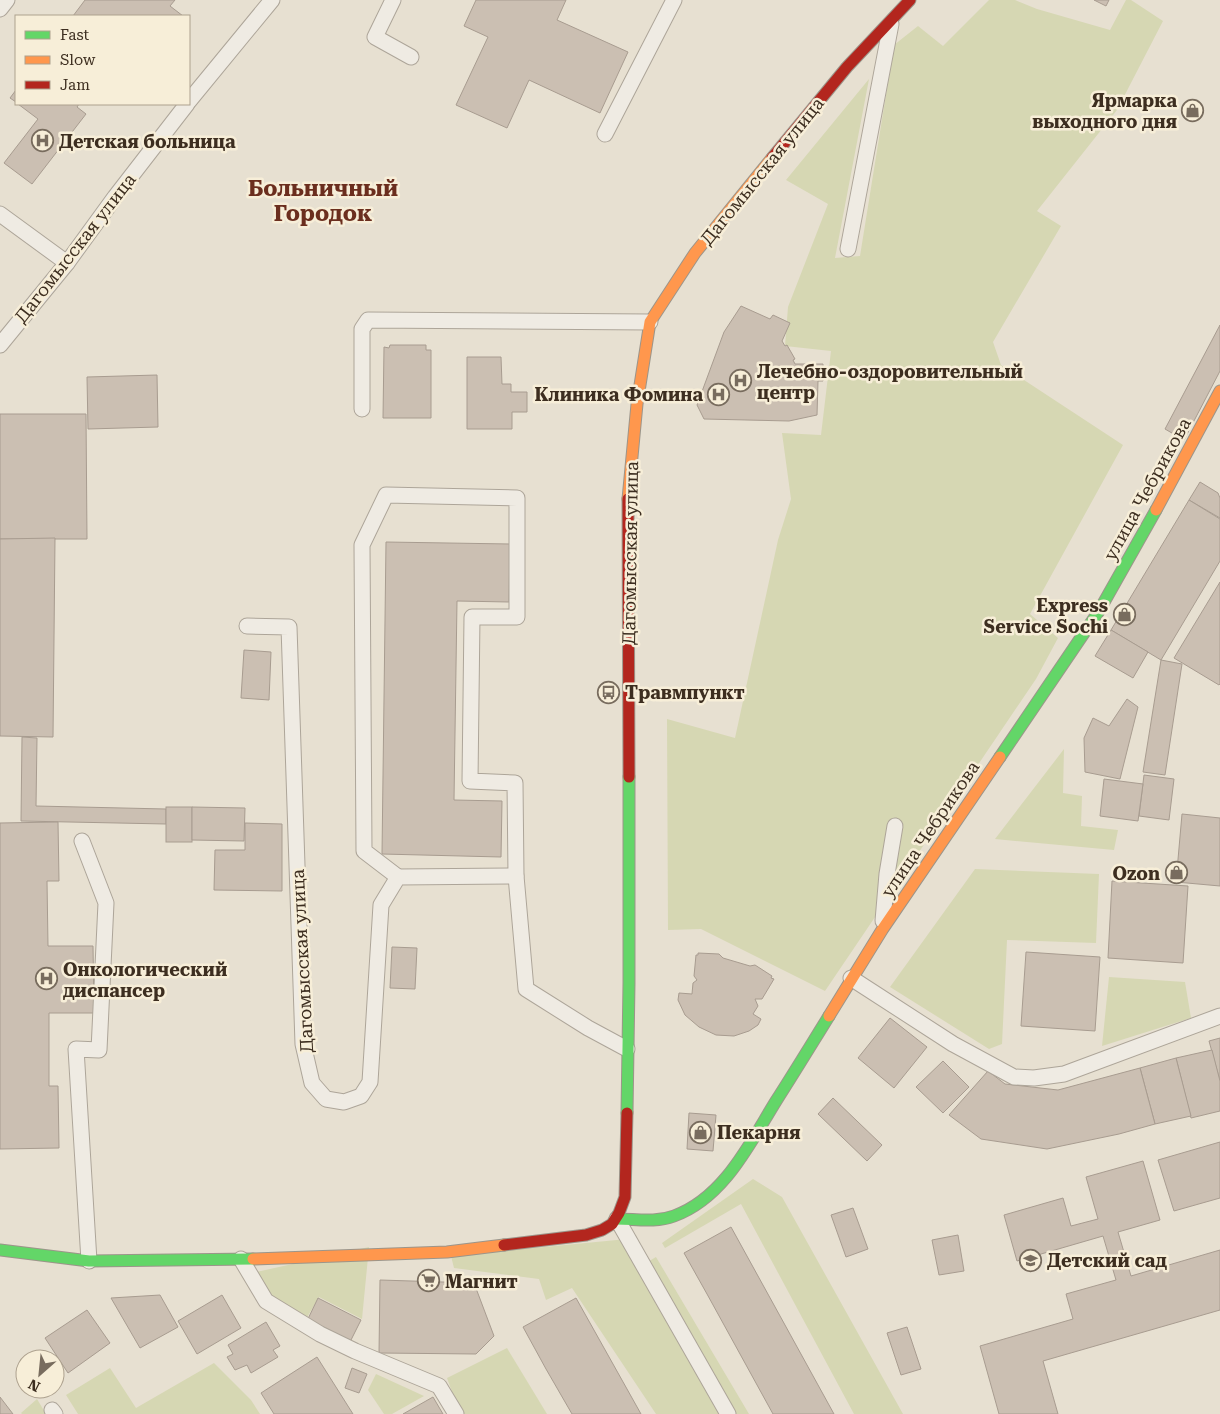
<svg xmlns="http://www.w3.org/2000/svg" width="1220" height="1414" font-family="'Roboto Serif',serif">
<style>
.green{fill:#d6d7b3}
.building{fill:#cbbfb2;stroke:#a89c90}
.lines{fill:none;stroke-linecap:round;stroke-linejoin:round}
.lane-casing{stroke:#ada599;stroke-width:17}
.fast-casing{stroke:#9c958a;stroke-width:13}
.slow-casing{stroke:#9c958a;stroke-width:13}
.jam-casing{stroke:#9c958a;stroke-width:13}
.lane{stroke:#efebe3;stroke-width:15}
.fast{stroke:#63d668;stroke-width:11}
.slow{stroke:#ff974d;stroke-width:11}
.jam{stroke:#b3261e;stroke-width:11}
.labels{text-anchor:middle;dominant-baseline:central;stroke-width:5;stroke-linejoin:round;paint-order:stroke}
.poi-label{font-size:18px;font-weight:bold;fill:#3d2e20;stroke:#f7eed8;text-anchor:start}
.street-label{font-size:18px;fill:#3d2e20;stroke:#f7eed8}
.district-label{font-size:22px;font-weight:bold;fill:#6b2e1e;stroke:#f7eed8}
</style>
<rect width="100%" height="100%" fill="#e7e0d1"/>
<g class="green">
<path d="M989,0H1015L1037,9L1110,30L1126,0H1131L1163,21L1117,110L1037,211L1061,226L993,342L1001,365L1123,445L1030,614L1058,638L1036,679L825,991L701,929L668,930L667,719L735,738L778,540L791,499L782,433L821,435L831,351L785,346L788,307L828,204L786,180L869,79L835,258L860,256L894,45L918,26L943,46Z"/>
<path d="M1064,749L1063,793L1082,796L1081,826L1118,830L1114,850L995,839Z"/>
<path d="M975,869L1099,874L1096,943L1007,940L1002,1044L989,1049L890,987Z"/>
<path d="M1109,977L1185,982L1191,1018L1102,1046Z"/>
<path d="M753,1179L782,1197L903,1414H854L741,1204L665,1248L662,1243Z"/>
<path d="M627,1239L727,1414H656L572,1288L546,1300L539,1279L454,1268L451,1256Z"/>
<path d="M369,1247L362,1319L319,1297L305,1321L268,1299L252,1273Z"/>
<path d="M656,1257L749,1414H734L646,1263Z"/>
<path d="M507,1348L547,1414H460L447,1378Z"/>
<path d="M214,1363L251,1400L260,1414H78L66,1395L110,1368L136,1408Z"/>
<path d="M376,1374L424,1396L392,1414H384L368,1390Z"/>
<path d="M37,1399L46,1414H22L21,1413Z"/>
</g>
<g class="building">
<path d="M85,0H175L170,6L183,16H73Z"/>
<path d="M476,0H566L557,20L628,52L600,113L529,80L507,128L456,105L488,37L464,26Z"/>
<path d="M1094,0H1109L1106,6Z"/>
<path d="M16,90V102L10,98Z"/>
<path d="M18,104H79L77,107L86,114L32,184L4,163L38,119Z"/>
<path d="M741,306L770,319L773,315L790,323L782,341L785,346L787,345L795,359L793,360L795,364H823V381H818L817,415L789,421L704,419L697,405L724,332Z"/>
<path d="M1220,325V371L1184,440L1165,429Z"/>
<path d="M390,345H426V350H431V418H383L384,347L389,348Z"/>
<path d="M467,357H501L502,384H511V392H527V412H512V429H467Z"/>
<path d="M157,375L158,427L88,429L87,377Z"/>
<path d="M0,414H86L87,539H0Z"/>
<path d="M1200,482L1218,493L1220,498V518L1189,500Z"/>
<path d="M1189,500L1220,519V561L1161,660L1111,630Z"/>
<path d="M55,538L53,737L0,736V539Z"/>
<path d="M386,542L510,544L509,602L457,601L454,800L502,801L501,857L382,854Z"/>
<path d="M1220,582V684L1219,685L1174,658Z"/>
<path d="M1111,630L1148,652L1133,678L1095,656Z"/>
<path d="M244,650L271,652L269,700L241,698Z"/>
<path d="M1161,660L1182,664L1165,775L1143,772Z"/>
<path d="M1127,699L1138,707L1120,779L1085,772L1084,738L1093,718L1109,726Z"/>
<path d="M22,737L37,738L36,806L166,809V824L21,821Z"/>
<path d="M1144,775L1174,779L1169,820L1139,816Z"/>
<path d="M1104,779L1143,784L1138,821L1100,816Z"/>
<rect x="166" y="807" width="26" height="35"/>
<path d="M192,807L245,808L244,841L192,840Z"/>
<path d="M1182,814L1220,818V886L1176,882Z"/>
<path d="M58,822L59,881H47L48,946H93L94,1013H49V1086H58L59,1148L0,1149V823Z"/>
<path d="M245,823L282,824V891L214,890L215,850H245Z"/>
<path d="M1112,881L1188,886L1183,963L1108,958Z"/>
<path d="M392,947L417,948L415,989L390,988Z"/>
<path d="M1026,952L1100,957L1095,1031L1021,1026Z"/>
<path d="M698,953L719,954L723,958L750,966L755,965L772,976L771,978L774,979L762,999H755L758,1006L753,1014L761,1019L758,1025L749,1031L734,1036L716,1035L699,1027L685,1015L678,1000L679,993L692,994L693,983L697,980L694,976L696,955H698Z"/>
<path d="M890,1018L927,1047L894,1088L858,1058Z"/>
<path d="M1220,1038V1081L1209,1041Z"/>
<path d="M1212,1050L1220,1081V1111L1191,1118L1176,1058Z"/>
<path d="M1176,1058L1191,1116L1155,1124L1140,1068Z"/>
<path d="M943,1061L969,1087L943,1113L916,1087Z"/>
<path d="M1140,1068L1155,1124L1119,1134L1047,1149L981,1139L949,1115L988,1071L1005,1084L1058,1090Z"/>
<path d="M833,1098L882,1145L867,1161L818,1114Z"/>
<path d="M689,1113L716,1115L713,1151L687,1149Z"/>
<path d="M1220,1142V1198L1174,1211L1158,1160Z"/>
<path d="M1143,1161L1160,1220L1118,1232L1131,1276L1220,1250V1310L1043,1361L1058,1414H999L980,1346L1073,1319L1066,1294L1116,1280L1103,1236L1017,1261L1004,1215L1063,1198L1071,1226L1098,1219L1086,1177Z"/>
<path d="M853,1208L868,1249L846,1257L831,1215Z"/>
<path d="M731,1227L834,1414H773L707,1294L684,1253Z"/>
<path d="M958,1235L964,1271L939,1275L932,1240Z"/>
<path d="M380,1280L474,1283L494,1336L476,1354L379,1353Z"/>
<path d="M160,1295L178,1327L140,1348L111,1298Z"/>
<path d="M222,1295L241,1328L197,1354L178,1321Z"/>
<path d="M318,1298L361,1320L349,1344L306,1323Z"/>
<path d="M576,1298L641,1414H572L546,1369L523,1327Z"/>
<path d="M87,1310L110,1343L68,1373L45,1338Z"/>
<path d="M266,1322L280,1346L273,1350L278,1357L251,1373L247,1365L235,1370L227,1357L233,1354L228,1345Z"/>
<path d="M907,1327L921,1369L901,1375L887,1333Z"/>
<path d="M317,1357L353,1414H274L261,1393Z"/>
<path d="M352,1368L367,1374L359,1393L345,1388Z"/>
<path d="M0,1397L13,1414H0Z"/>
<path d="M433,1397L443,1414H403Z"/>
</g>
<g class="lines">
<defs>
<g id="lane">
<path d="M393,0L375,37L411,57"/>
<path d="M0,9L7,0"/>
<path d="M189,101L272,0"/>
<path d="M605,134L674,0"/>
<path d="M0,214L67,263"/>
<path d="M848,249L891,24"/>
<path d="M0,345L67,263L115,197L187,104"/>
<path d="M362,409V329L368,320L650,322"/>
<path d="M247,626L289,627L303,1044L312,1083L326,1099L344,1102L361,1096L370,1082L381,905L398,877L516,876"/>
<path d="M82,841L106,903L99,1050L76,1049L89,1261"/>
<path d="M398,877L364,851L362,545L386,495L517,498V617H472L470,781L515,783L516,876L526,989L588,1028L627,1049"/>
<path d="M883,921L887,874L895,826"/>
<path d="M851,978L953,1044L1014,1077L1034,1078L1064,1074L1220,1016"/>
<path d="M617,1219L728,1414"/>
<path d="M241,1259L266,1301L320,1334L355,1351L439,1386L456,1414"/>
<path d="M52,1410L55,1414"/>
</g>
<g id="fast">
<path d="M1000,757L1099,611L1156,510"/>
<path d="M627,1113L629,983V777"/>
<path d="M617,1219C636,1219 655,1223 674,1216C724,1198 750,1143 776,1101C794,1073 811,1045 829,1016"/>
<path d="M0,1250L89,1261L253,1259"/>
</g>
<g id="slow">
<path d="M628,499L637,404L650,322L695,253L772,158"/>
<path d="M1156,510L1220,391"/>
<path d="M829,1016L882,930L1000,757"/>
<path d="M253,1259L447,1252L504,1245"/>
</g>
<g id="jam">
<path d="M772,158L847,67L910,0"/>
<path d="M628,499L629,777"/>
<path d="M504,1245L586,1235L602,1230L612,1224L619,1213L625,1197L627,1113"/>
</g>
</defs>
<use href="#lane" class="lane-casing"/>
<use href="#fast" class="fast-casing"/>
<use href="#slow" class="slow-casing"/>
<use href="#jam" class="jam-casing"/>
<use href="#lane" class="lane"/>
<use href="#fast" class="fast"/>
<use href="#slow" class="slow"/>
<use href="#jam" class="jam"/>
</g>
<defs>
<symbol id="shop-ring" viewBox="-11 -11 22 22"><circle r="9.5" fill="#f7eed8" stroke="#786c5e" stroke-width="1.5"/><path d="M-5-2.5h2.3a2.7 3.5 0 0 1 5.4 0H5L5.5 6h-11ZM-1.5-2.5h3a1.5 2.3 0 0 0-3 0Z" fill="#786c5e"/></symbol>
<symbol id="hospital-ring" viewBox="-11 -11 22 22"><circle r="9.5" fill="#f7eed8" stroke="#786c5e" stroke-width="1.5"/><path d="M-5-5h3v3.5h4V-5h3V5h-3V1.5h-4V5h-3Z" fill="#786c5e"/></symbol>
<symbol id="bus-ring" viewBox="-11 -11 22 22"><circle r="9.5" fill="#f7eed8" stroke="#786c5e" stroke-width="1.5"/><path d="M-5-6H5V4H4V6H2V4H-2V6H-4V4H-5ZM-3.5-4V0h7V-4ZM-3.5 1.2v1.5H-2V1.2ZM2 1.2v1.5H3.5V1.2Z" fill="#786c5e"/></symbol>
<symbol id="school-ring" viewBox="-11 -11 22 22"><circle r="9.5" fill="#f7eed8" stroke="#786c5e" stroke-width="1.5"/><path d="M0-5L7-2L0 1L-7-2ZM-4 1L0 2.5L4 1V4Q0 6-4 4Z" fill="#786c5e"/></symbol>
<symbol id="supermarket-ring" viewBox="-11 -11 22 22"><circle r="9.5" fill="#f7eed8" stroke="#786c5e" stroke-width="1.5"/><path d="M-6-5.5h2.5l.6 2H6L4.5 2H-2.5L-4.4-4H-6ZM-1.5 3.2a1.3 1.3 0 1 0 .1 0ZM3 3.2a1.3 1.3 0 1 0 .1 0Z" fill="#786c5e"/></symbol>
</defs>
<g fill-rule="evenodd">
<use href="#shop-ring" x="1180" y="98" width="25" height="25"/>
<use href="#hospital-ring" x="30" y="128" width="25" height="25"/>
<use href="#hospital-ring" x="728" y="368" width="25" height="25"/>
<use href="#hospital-ring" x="706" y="382" width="25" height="25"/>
<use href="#shop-ring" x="1112" y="602" width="25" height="25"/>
<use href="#bus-ring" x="596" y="680" width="25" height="25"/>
<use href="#shop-ring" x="1164" y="860" width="25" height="25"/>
<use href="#hospital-ring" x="34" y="966" width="25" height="25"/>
<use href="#shop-ring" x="688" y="1120" width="25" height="25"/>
<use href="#school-ring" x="1018" y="1248" width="25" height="25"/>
<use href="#supermarket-ring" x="416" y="1268" width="25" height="25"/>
</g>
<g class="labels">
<g class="poi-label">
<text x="1177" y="100" text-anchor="end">Ярмарка<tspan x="1177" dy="21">выходного дня</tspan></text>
<text x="59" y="141">Детская больница</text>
<text x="757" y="371">Лечебно-оздоровительный<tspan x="757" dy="21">центр</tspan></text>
<text x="703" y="394" text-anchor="end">Клиника Фомина</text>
<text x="1108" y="605" text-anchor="end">Express<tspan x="1108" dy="21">Service Sochi</tspan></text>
<text x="625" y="692">Травмпункт</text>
<text x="1160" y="873" text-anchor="end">Ozon</text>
<text x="63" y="969">Онкологический<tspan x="63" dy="21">диспансер</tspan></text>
<text x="717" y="1132">Пекарня</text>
<text x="1047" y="1260">Детский сад</text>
<text x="445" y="1281">Магнит</text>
</g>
<g class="street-label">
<text transform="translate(762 171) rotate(-51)">Дагомысская улица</text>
<text transform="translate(75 248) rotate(-52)">Дагомысская улица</text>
<text transform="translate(1147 489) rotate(-61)">улица Чебрикова</text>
<text transform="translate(630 553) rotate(-89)">Дагомысская улица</text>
<text transform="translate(930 829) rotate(-56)">улица Чебрикова</text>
<text transform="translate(302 961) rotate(-93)">Дагомысская улица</text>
</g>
<g class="district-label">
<text x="323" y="188">Больничный<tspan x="323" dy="25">Городок</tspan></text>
</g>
</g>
<rect x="15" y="15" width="175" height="90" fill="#f7eed8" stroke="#ada18e"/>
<rect x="25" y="31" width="25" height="8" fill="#63d668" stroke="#ada18e"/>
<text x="60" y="40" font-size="15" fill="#3d2e20">Fast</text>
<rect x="25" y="56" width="25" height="8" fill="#ff974d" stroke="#ada18e"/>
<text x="60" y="65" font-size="15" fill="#3d2e20">Slow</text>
<rect x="25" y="81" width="25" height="8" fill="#b3261e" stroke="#ada18e"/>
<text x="60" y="90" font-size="15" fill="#3d2e20">Jam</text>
<g transform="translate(40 1374) rotate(207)"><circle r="24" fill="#f7eed8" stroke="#ada18e"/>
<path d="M0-4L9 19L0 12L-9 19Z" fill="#786c5e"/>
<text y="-8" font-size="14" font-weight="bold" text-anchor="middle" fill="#3d2e20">N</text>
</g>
</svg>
